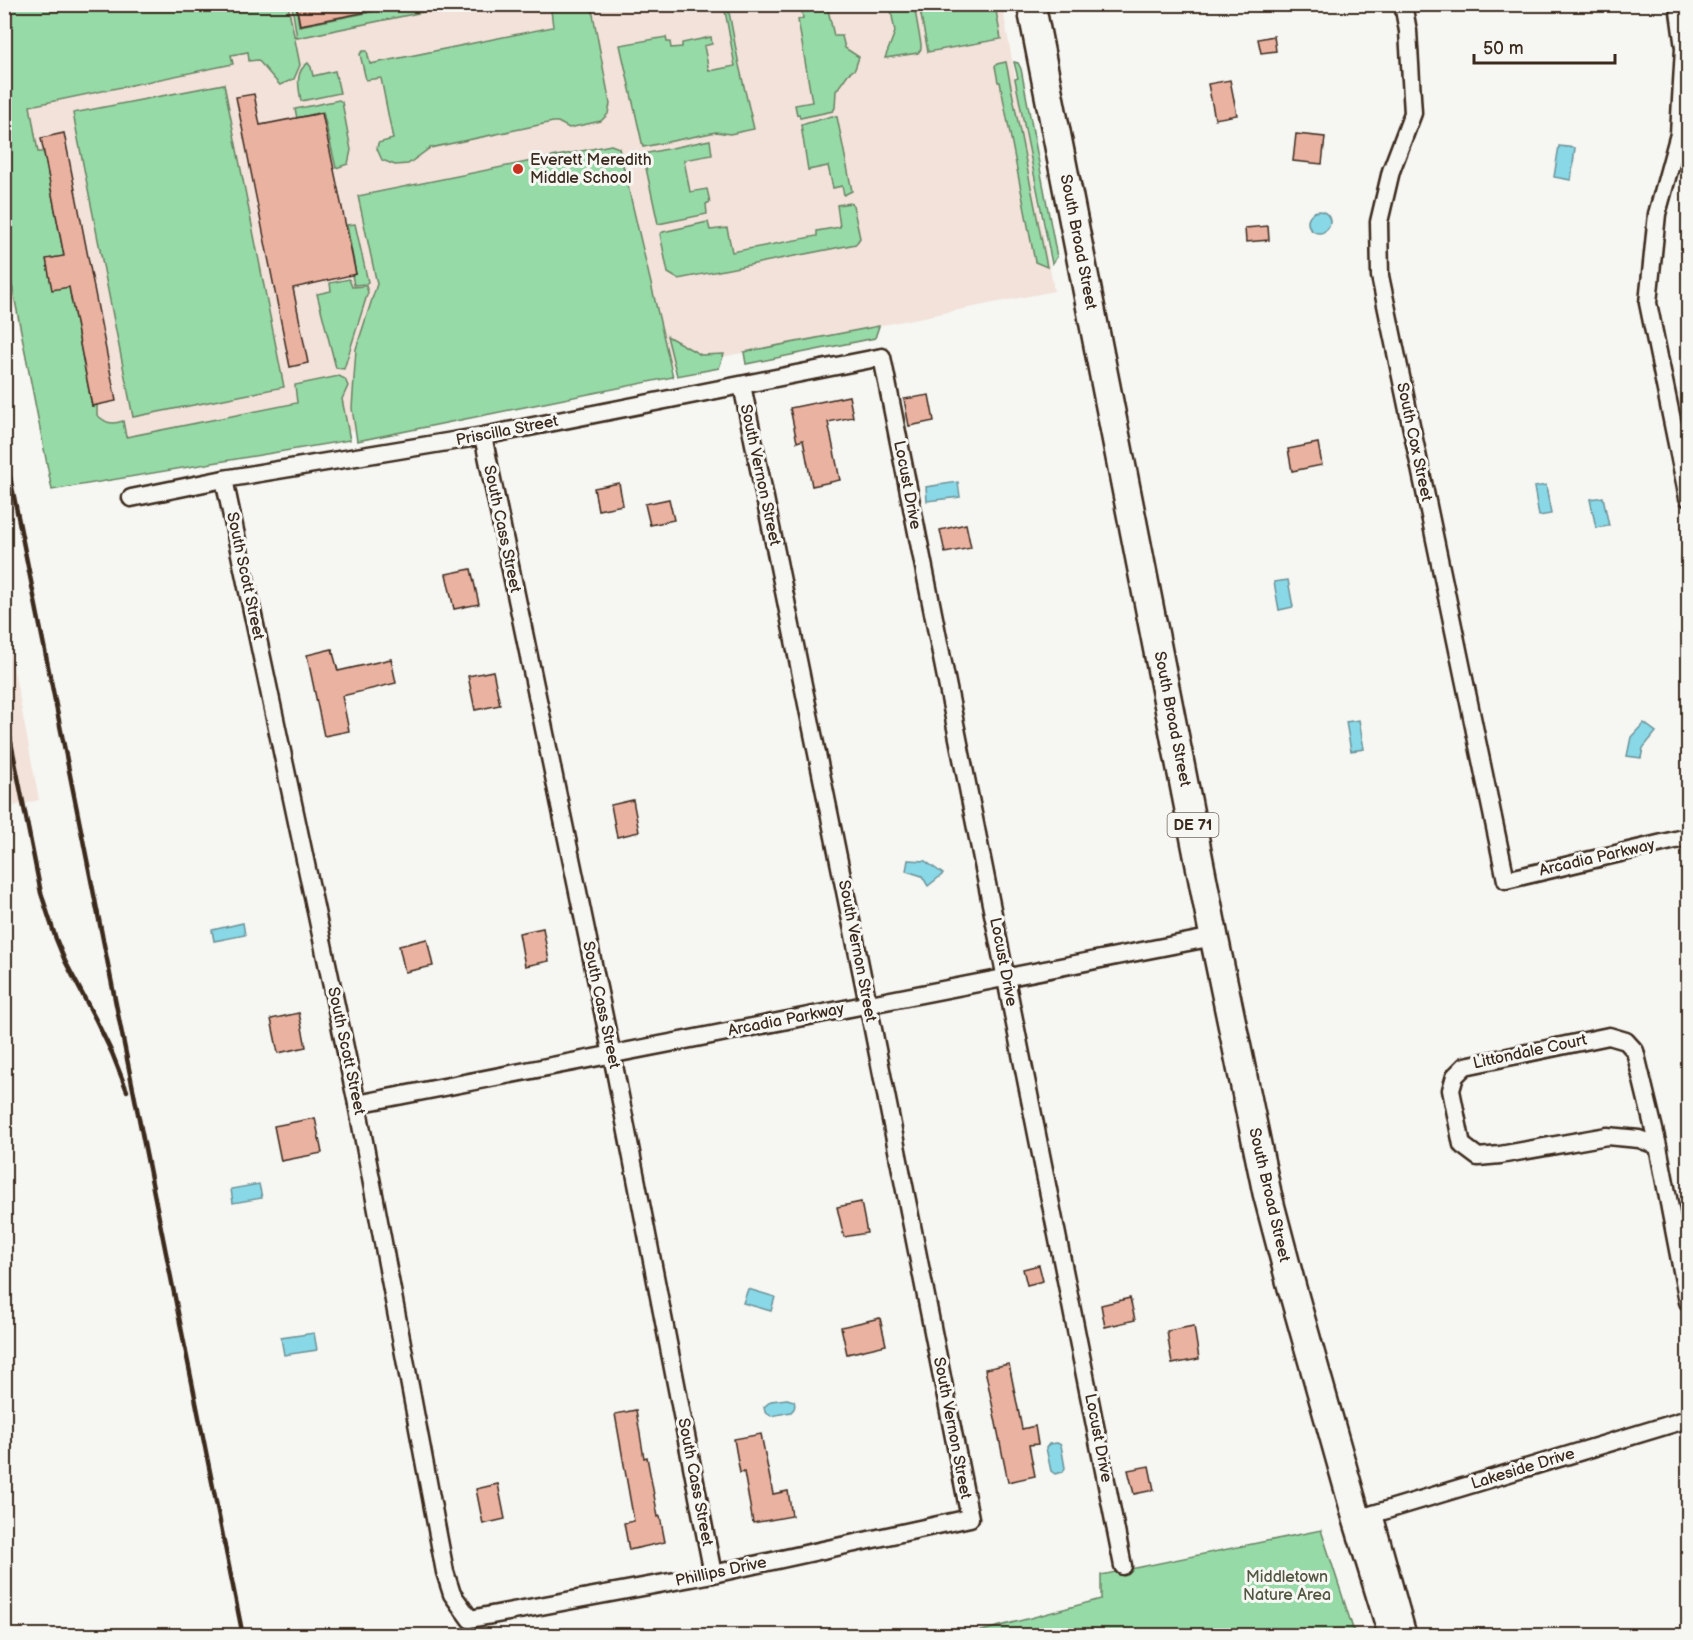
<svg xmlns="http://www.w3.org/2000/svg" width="1693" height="1640" font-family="'Balsamiq Sans',sans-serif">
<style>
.built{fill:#f2e2da}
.green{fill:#96daa7;stroke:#688262;stroke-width:1.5}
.water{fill:#89d8e7;stroke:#6a9297;stroke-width:1.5}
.building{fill:#eab2a1;stroke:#3b2a1e;stroke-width:1.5}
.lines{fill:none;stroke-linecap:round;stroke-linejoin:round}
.street-casing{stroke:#3b2a1e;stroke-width:21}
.primary-casing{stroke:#3b2a1e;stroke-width:32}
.street{stroke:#f6f6f2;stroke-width:16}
.primary{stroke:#f6f6f2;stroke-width:27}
.rail{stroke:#3b2a1e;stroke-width:4.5}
.poi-dot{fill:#c8321e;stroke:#f6f6f2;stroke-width:2}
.labels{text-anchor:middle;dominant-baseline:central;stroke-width:6;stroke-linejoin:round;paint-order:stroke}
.shield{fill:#f6f6f2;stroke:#73675e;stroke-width:1.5}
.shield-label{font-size:15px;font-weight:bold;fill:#3b2a1e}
.poi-label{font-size:16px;fill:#3b2a1e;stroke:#f6f6f2;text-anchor:start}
.street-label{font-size:16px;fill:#3b2a1e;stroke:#f6f6f2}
.park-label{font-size:16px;fill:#525640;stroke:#f6f6f2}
</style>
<rect width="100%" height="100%" fill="#f6f6f2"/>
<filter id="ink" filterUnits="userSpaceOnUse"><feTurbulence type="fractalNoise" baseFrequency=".0167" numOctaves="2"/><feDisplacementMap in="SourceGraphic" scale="12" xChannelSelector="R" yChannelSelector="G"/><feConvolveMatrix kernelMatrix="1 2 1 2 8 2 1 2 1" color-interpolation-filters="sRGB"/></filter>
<g filter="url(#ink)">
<g class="built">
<path d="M4,5H1002L1054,291L52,490L5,260Z"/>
<path d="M4,618L39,800L5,808H4Z"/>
</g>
<g class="green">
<path d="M4,5H288L300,65L294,79L280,85L277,82L258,60L249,61L248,52L231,55L233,64L30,106L38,152H44L64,256L47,259L69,287L92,406L97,405V415C106,423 111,425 123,421L126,437L297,403L295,385L339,376L345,379L348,386L342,399L350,440L52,490L5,249Z"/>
<path d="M296,5L299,26L407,5H457L297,38L292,6Z"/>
<path d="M724,5H736L728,7L739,65L754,129L730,134L716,132L643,147L620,45L666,37L667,42H670L671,48L682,47V43L711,37L712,44L704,46L709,71L735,66Z"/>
<path d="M803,5H827L834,36H842L845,48L859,57L855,69L848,74L836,91L835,108L833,111L800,118L799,114L797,115L795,105L812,102L798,20L803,18L801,6Z"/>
<path d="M890,5H914L921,44V49L918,53L885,58L895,32Z"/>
<path d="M919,5H995L1001,39L928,52Z"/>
<path d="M577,6L592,9L610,104L608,114L601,121L569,128L558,122H553L430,148L408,164L395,165L382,160L377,149L378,143L393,139L381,78L366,80L360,54L363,51H367L370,64L553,27L551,10Z"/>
<path d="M1006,62L1047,267L1035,262L1000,82H998L995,66L997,64Z"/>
<path d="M1014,62L1018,63L1021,69L1057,257L1052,264L1015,79L1018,78Z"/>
<path d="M308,63L311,67L313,76L335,71L340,93L301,101C299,88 294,72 308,63Z"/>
<path d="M224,84L284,387L133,417L73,113Z"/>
<path d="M339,100L342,102L351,150L348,164L336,168L323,112L297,118L295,109Z"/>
<path d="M832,116L837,117L852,191L844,195L842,186L833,188L828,166L808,170L801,125Z"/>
<path d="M710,140L712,155L684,160L690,192L707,189L710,202L706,204L707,214L658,224L643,154Z"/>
<path d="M611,145L619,148L673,377L357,441L352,408L356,349L377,284L358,196Z"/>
<path d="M851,203L853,205L860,238L856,244L678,279L668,273L660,234L663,232L708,222L710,230L727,228L732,252L817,236V231L840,227L837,205Z"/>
<path d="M355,224L368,282L366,284L354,285L352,275L356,274L347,225Z"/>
<path d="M349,279L352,287L366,286L368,292L344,369L336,368L317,294L331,291L330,283Z"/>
<path d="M879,326L875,338L746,364L744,352Z"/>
<path d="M667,336L701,355L724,354L719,368L677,376Z"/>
<path d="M1321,1530L1355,1635L963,1636L1101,1599V1575Z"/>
</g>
<g class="water">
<path d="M1559,146L1575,148L1571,180L1554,177Z"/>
<circle cx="1319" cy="222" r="11"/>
<path d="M958,482L960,497L927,501L926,487Z"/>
<path d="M1546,485L1551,514L1539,516L1534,487Z"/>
<path d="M1603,497L1609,526L1596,528L1590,499Z"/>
<path d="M1288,580L1293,607L1279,610L1274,582Z"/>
<path d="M1359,720L1364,749L1351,751L1346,722Z"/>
<path d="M1644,723L1656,732L1643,748L1641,758L1627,756L1631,737Z"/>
<path d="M908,860L925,861L943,874L928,886L922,876L906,871Z"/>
<path d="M243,923L245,935L214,941L212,930Z"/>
<path d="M259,1184L262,1198L233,1203L231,1189Z"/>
<path d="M748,1289L775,1297L771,1311L743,1303Z"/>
<path d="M314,1333L317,1350L284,1355L281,1338Z"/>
<path d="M787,1399L794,1401C796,1406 795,1409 791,1412L771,1416L765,1412L764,1407L771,1401Z"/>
<path d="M1057,1443L1061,1445L1065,1468L1063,1472L1055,1474L1051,1471L1046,1448L1049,1444Z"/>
</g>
<g class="building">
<path d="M296,4H366L367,12L300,25Z"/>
<path d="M1274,36L1276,51L1261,53L1258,39Z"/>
<path d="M1230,80L1237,115L1215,119L1208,84Z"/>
<path d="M254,94L260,125L322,113L356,274L293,288L308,363L290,367L236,97Z"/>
<path d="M64,133L116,401L92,406L69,287L52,290L46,259L64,256L41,138Z"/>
<path d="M1296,134L1325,137L1322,164L1293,161Z"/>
<path d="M1268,226L1269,240L1246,242L1245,228Z"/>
<path d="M929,395L934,421L909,426L904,399Z"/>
<path d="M849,396L853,417L828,422L840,480L812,486L803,440L797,442L790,408Z"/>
<path d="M1318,443L1322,465L1292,471L1288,449Z"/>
<path d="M619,483L623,505L598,510L594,488Z"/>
<path d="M669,499L674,520L650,525L645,504Z"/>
<path d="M966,524L971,548L945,553L940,530Z"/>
<path d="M471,569L479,604L454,609L446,574Z"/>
<path d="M332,649L338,671L391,659L396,683L342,696L349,731L324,736L307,655Z"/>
<path d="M493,671L500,705L475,710L468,676Z"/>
<path d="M633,800L639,832L617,837L611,805Z"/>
<path d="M543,928L549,961L525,966L519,933Z"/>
<path d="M427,939L433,966L405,972L399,946Z"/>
<path d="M299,1013L306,1047L278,1053L271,1019Z"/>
<path d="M315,1118L322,1153L281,1161L274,1126Z"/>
<path d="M861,1202L867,1233L844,1237L837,1207Z"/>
<path d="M1039,1265L1043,1281L1027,1285L1023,1269Z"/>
<path d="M1130,1298L1135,1320L1105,1327L1101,1305Z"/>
<path d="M880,1318L886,1345L847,1354L841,1327Z"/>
<path d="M1194,1326L1199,1359L1172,1364L1167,1331Z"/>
<path d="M1009,1364L1022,1429L1035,1426L1038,1444L1029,1445L1035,1476L1008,1482L985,1369Z"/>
<path d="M636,1410L644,1458L647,1457L658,1517L660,1516L665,1542L629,1550L624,1523L634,1521L615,1414Z"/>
<path d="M761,1434L773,1494L788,1491L792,1516L753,1523L744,1472L740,1473L734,1439Z"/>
<path d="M1149,1466L1154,1490L1134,1494L1128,1470Z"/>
<path d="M498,1484L505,1519L483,1524L476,1489Z"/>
</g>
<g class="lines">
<defs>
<g id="street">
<path d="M1403,4L1408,31L1413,113L1391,171L1379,222L1380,276L1506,880L1688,837"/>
<path d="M1678,4L1684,48L1679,134L1657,214L1648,303L1688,498"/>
<path d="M483,436L612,1055L713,1574"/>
<path d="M224,479L357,1104L445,1572L452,1594L470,1619L713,1574L970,1518L868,1004L742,385"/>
<path d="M131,498L224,479L483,436L882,357L1123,1566"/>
<path d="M357,1104L1214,937"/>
<path d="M1658,1146L1639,1139L1607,1136L1500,1155L1478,1157L1462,1145L1451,1090L1455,1076L1465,1066L1609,1036L1626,1041L1635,1051L1658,1146L1688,1302"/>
<path d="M1374,1514L1408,1636"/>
<path d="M1357,1519L1688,1419"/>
</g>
<path id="primary" d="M1031,4L1214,937L1267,1193L1292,1288L1357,1519L1393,1636"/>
</defs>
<use href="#street" class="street-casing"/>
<use href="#primary" class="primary-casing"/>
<use href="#street" class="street"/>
<use href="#primary" class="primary"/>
<g class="rail">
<path d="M4,447L243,1636"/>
<path d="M4,707L41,893L56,939L65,961L96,1020L112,1053L127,1091"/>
</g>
</g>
</g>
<circle class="poi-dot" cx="518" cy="169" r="6"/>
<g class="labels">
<rect class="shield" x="1167.5" y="813" width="51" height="24" rx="4.5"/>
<g class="shield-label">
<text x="1193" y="825">DE 71</text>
</g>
<g class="poi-label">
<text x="530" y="160">Everett Meredith<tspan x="530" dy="18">Middle School</tspan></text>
</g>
<g class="street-label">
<text transform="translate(1078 242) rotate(79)">South Broad Street</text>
<text transform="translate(507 431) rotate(-11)">Priscilla Street</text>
<text transform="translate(1414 442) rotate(78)">South Cox Street</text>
<text transform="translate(760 475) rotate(78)">South Vernon Street</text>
<text transform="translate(907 485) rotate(79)">Locust Drive</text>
<text transform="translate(502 529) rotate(78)">South Cass Street</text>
<text transform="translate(245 576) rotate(78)">South Scott Street</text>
<text transform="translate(1172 719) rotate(79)">South Broad Street</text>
<text transform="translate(1597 858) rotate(-13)">Arcadia Parkway</text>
<text transform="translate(857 951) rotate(79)">South Vernon Street</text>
<text transform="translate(1003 962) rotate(79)">Locust Drive</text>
<text transform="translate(601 1005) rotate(78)">South Cass Street</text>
<text transform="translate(786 1020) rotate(-11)">Arcadia Parkway</text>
<text transform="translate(346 1051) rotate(78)">South Scott Street</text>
<text transform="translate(1530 1052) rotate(-12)">Littondale Court</text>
<text transform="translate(1269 1195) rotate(77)">South Broad Street</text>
<text transform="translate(952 1428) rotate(79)">South Vernon Street</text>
<text transform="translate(1098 1438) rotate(79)">Locust Drive</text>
<text transform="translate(1523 1469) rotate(-17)">Lakeside Drive</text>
<text transform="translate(695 1482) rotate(79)">South Cass Street</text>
<text transform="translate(721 1572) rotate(-12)">Phillips Drive</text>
</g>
<g class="park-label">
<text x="1287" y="1577">Middletown<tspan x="1287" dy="18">Nature Area</tspan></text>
</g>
</g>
<rect width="1693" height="1640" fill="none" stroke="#f6f6f2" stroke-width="24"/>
<rect x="12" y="12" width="1669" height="1616" fill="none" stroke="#3b2a1e" stroke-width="2" filter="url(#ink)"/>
<path d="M1474 54v9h141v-9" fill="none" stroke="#3b2a1e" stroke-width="3"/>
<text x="1483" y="54" font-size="18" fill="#3b2a1e" stroke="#f6f6f2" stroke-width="4.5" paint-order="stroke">50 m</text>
</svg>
